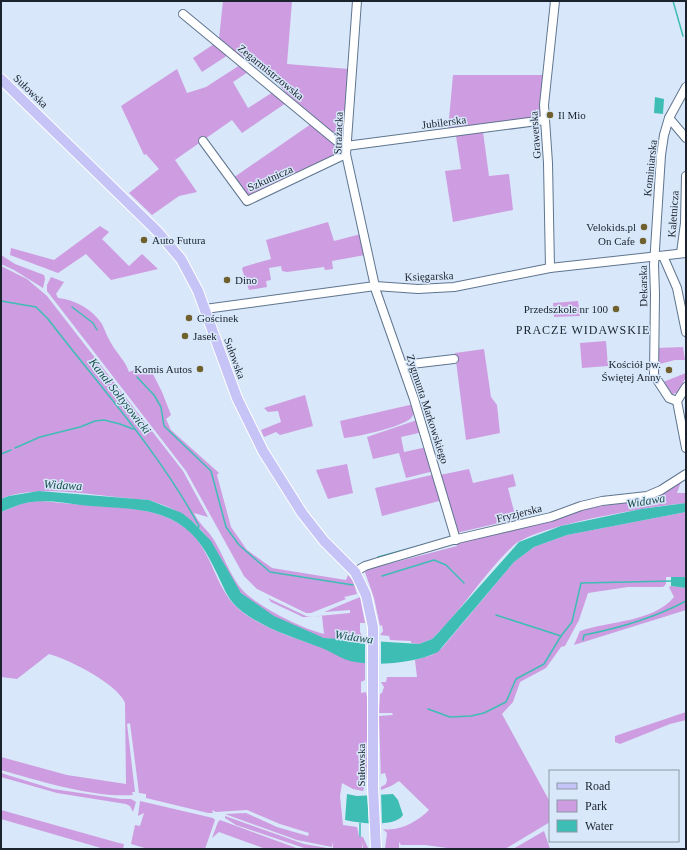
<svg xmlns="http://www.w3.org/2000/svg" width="687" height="850" font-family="'Times New Roman',serif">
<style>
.green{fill:#ce9ce0}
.water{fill:#3ebdb4}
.pier{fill:#d8e7f9}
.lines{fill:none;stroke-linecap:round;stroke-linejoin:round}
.stream{stroke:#3ebdb4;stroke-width:1.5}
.minor-casing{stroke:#5f758f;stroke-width:10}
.major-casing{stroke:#fff;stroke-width:12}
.minor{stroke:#fff;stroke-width:8}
.major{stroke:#c6c4f6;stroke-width:10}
.poi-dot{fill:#6f602d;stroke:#d8e7f9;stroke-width:1.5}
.labels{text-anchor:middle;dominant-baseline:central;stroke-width:3;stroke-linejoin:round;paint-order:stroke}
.street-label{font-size:11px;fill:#1a232e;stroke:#d8e7f9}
.poi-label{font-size:11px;fill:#1a232e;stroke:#d8e7f9;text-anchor:start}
.neighbourhood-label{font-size:12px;letter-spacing:1px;fill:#1a232e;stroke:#d8e7f9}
.water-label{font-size:12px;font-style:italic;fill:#184e4a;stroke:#d8e7f9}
</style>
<rect width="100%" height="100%" fill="#d8e7f9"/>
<g class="green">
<path d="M223,1H292L287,64L349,69L343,141L285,92L275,80L249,59H242L219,39Z"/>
<path d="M214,44L228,55L202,72L193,58Z"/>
<path d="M240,65L248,72L233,82L248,108L273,92L286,103L242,133L232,120L175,160L197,192L179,196L152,215L129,193L159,169L146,154L144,155L121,106L177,69L187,93L206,87Z"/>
<path d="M453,75H544L541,118L448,130Z"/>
<path d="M311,124L343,152L249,195L243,193L233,178Z"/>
<path d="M483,132L489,176L509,174L513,210L453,222L445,171L461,169L456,136Z"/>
<path d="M328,222L334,241L361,234L365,255L332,261L333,269L325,270L324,267L287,272L282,271L281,266L269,268L271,280L266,281L267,287L249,290L242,269L243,267L271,259L266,240Z"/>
<path d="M100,226L109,232L102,239L129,266L142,254L158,269L111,280L86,254L58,273L10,255L11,248L54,260Z"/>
<path d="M1,255L15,264L44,275L45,279L43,288L14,270L1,264Z"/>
<path d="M1,266L27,279L47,296L183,471L208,517L194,513C199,524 208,530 214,540C223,555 229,572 239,586C253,605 301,628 324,634L322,616L303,617L271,602L268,598L308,617L350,613V610L324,612L360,597L365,623H360V632L362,636H358V638C346,638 333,640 323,638C303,633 255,609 241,593C233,584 227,571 221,559C202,525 186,512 149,500C107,498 39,482 1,499Z"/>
<path d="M51,277L64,282L56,294L58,298C76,300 92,309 102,324C105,330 107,337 111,343C117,354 125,360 129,372L138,369L153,374L162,392L171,415L166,419L171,430L219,473L217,475L231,527L247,550L272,568L346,580L348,575L353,581L357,594L344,597L346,599L311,613H306L257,589L244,576L186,471L47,291V285Z"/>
<path d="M578,301L580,316L554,317L553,303Z"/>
<path d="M606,341L608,366L582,368L580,343Z"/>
<path d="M683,347L685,360H675L656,365L657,348Z"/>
<path d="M484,349L491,397L497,405L500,433L466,440L455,353Z"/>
<path d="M686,373L685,379L678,392L668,396L663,382Z"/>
<path d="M305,395L313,426L280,435L276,432L264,437L261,430L281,422L278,411L268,412L264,408Z"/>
<path d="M414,404C416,408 414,415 411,418C402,427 357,437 344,438L340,421Z"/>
<path d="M417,420L423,432L401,437L404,452L427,447L434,471L406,478L399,453L373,459L367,437Z"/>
<path d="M347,464L353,493L328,499L316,470Z"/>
<path d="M469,469L473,483L513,474L516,486L508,488L516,519L456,533L440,475Z"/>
<path d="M436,474L443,500L382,516L375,488Z"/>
<path d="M681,482L677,493H686V503C653,506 535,525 513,546C483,574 462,611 432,639L419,644L411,643V641L390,640L389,636L380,635L383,631L382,625L380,626L374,598L364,569L376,564L377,567L457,546L456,543L575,510L631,502L655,496Z"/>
<path d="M41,501C55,502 69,504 83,505C114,508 150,506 178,523C206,539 210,568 226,594C242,622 291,637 320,647C335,653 349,661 365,663V680L361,682V693L366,692L367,697V781L366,774H361L360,782L364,788L363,791L353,789L342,783L340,796L343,825L357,827L359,836L363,837L368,848L363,849L362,842V849L333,848V841L332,847L297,840L225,814L246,813L277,827L308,836L309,833L280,824L247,810L216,812L212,810L213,813H208L146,798V794L139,793L130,723L127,724L135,792H132L133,795C94,798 39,781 1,770V757L67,775L126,784L125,703C118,684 68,659 49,654L17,679L1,677V512L24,503Z"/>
<path d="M686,512V577H666V584L663,587H628L588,593L579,620L565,646L561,647L546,668L520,682L513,702L502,714L550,802V822L505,849H455L425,845H401L399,842V849H385L387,833L383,829C399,832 418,821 429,810L399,781L391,786L381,790V787L386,784L387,780L385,773L381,774V781L379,716L393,715L392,713H379L380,694L382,693L384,687L381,682H386L387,677H417L415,660L432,655L442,648L514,562L534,547L567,535Z"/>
<path d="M671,586L686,588V610L574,645L580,631C609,621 654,622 674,597L669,587Z"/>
<path d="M686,712V720L670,724L620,744L615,742V736Z"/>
<path d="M1,773L53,789L121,799H131L136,802L133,812L130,806L126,804L57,793L1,777Z"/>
<path d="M140,801L213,818L215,820L205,849H148L131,844L135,825L140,826L144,813L138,816Z"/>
<path d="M1,810L119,843L124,844L123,849L101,848L1,819Z"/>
<path d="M225,816L304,844L333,849H307L236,825L225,818Z"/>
<path d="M220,820L299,849H266L219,832L212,838L218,822Z"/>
<path d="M544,831L550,849H513Z"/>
</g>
<g class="water">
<path d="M655,97L664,99L663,114L654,113Z"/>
<path d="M39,491L149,500L182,513L192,521L211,541L241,593L274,616L324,638L419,644L432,639L439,632L519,542L561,526L641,509L686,503V512L567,535L534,547L514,562L438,652C415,663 380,666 355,662C342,660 331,651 319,647C292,637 253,625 233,603C227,596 224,588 220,580C211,561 202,541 185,528C156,505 115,509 80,505C65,503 48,500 32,502C21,503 11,508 1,512V499L9,496Z"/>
<path d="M671,577H686V588L671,586Z"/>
<path d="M347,794L357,796L393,794L398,800L403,815C395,828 358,823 345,820Z"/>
</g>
<g class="pier">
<path d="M365,640H381V664L365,665Z"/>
<path d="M367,793H381L382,824L369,825Z"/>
</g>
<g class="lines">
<g class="stream">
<path d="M673,1L683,36"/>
<path d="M1,301L36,307L48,319C100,387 158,450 199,526L197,529"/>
<path d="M72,307L93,323L97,330"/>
<path d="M137,377L154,395L161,407L164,426L211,471L226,527L239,545L270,572L353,585"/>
<path d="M15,448L40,437L80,427L95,421L104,420L120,424L133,429"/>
<path d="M1,454L11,450"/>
<path d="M378,557L430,543"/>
<path d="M382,576L434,560L446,565L464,583"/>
<path d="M496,615L561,636"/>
<path d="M583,640L584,635C620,628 654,618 686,601"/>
<path d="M428,709L450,717L471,716L484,713L506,702L516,679L544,664L561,636L572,622L581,583L673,581"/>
<path d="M360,836V823"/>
</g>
<defs>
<g id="minor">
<path d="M357,1L346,154L376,291L414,399L456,540"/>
<path d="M183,14L339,143L346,146L545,120"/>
<path d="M669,118L686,138"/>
<path d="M203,141L247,201L346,154"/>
<path d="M681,253L685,223L686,176"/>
<path d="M663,256L677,288L686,332"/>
<path d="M550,268L548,163L544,105L555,1"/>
<path d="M205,309L375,286L418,289L454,287L550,268L686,253"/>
<path d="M403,365L454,359"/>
<path d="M686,387L677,401L686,448"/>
<path d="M677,401L669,398L654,375L655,294L654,265L661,155L664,135L669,118L686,87"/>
<path d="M355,572L365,566L378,562L453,540L551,517L581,506L602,501L647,496L661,490L686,474"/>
</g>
<path id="major" d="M1,79L157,231L181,259L198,291L237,398L263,451L302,513L324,541L355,572L366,595L373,627V787L376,849"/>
</defs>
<use href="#minor" class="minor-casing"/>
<use href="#major" class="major-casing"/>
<use href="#minor" class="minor"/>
<use href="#major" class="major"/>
</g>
<g class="poi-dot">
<circle cx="550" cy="115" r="4"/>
<circle cx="644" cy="227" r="4"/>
<circle cx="144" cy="240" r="4"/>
<circle cx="643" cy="241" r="4"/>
<circle cx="227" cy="280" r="4"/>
<circle cx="616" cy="309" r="4"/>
<circle cx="189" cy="318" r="4"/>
<circle cx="185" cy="336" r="4"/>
<circle cx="200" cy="369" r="4"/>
<circle cx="669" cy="370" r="4"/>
</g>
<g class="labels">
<g class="street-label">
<text transform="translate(271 72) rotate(39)">Zegarmistrzowska</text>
<text transform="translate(31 91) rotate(44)">Sułowska</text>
<text transform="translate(444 122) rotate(-7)">Jubilerska</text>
<text transform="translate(338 133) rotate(-88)">Strażacka</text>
<text transform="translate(535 135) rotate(-94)">Grawerska</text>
<text transform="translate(650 168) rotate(-84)">Kominiarska</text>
<text transform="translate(270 178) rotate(-24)">Szkutnicza</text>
<text transform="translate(673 214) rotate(-86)">Kaletnicza</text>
<text transform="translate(429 276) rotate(-2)">Księgarska</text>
<text transform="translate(643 286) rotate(-91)">Dekarska</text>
<text transform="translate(235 358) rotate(70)">Sułowska</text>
<text transform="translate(428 409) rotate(72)">Zygmunta Markowskiego</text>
<text transform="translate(519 513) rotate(-14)">Fryzjerska</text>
<text transform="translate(361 765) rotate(-90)">Sułowska</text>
</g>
<g class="poi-label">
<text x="558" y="115">Il Mio</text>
<text x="636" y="227" text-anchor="end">Velokids.pl</text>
<text x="152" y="240">Auto Futura</text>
<text x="635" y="241" text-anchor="end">On Cafe</text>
<text x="235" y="280">Dino</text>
<text x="608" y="309" text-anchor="end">Przedszkole nr 100</text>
<text x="197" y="318">Gościnek</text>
<text x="193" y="336">Jasek</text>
<text x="661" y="364" text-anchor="end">Kościół pw.<tspan x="661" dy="13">Świętej Anny</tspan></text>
<text x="192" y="369" text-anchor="end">Komis Autos</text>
</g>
<g class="neighbourhood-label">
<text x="583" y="330">PRACZE WIDAWSKIE</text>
</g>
<g class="water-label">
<text transform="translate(120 396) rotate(52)">Kanał Sołtysowicki</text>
<text transform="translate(63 485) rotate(3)">Widawa</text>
<text transform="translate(646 501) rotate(-9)">Widawa</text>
<text transform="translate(354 637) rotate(8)">Widawa</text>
</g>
</g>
<rect width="687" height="850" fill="none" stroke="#1a232e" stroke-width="4"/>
<rect x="549" y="770" width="130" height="72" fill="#d8e7f9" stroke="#8c99a8"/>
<rect x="557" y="783" width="20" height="6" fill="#c6c4f6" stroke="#8c99a8"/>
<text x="585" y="790" font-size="12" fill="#1a232e">Road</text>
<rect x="557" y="800" width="20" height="12" fill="#ce9ce0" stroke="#8c99a8"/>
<text x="585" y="810" font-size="12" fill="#1a232e">Park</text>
<rect x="557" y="820" width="20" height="12" fill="#3ebdb4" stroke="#8c99a8"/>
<text x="585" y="830" font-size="12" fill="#1a232e">Water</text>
</svg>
